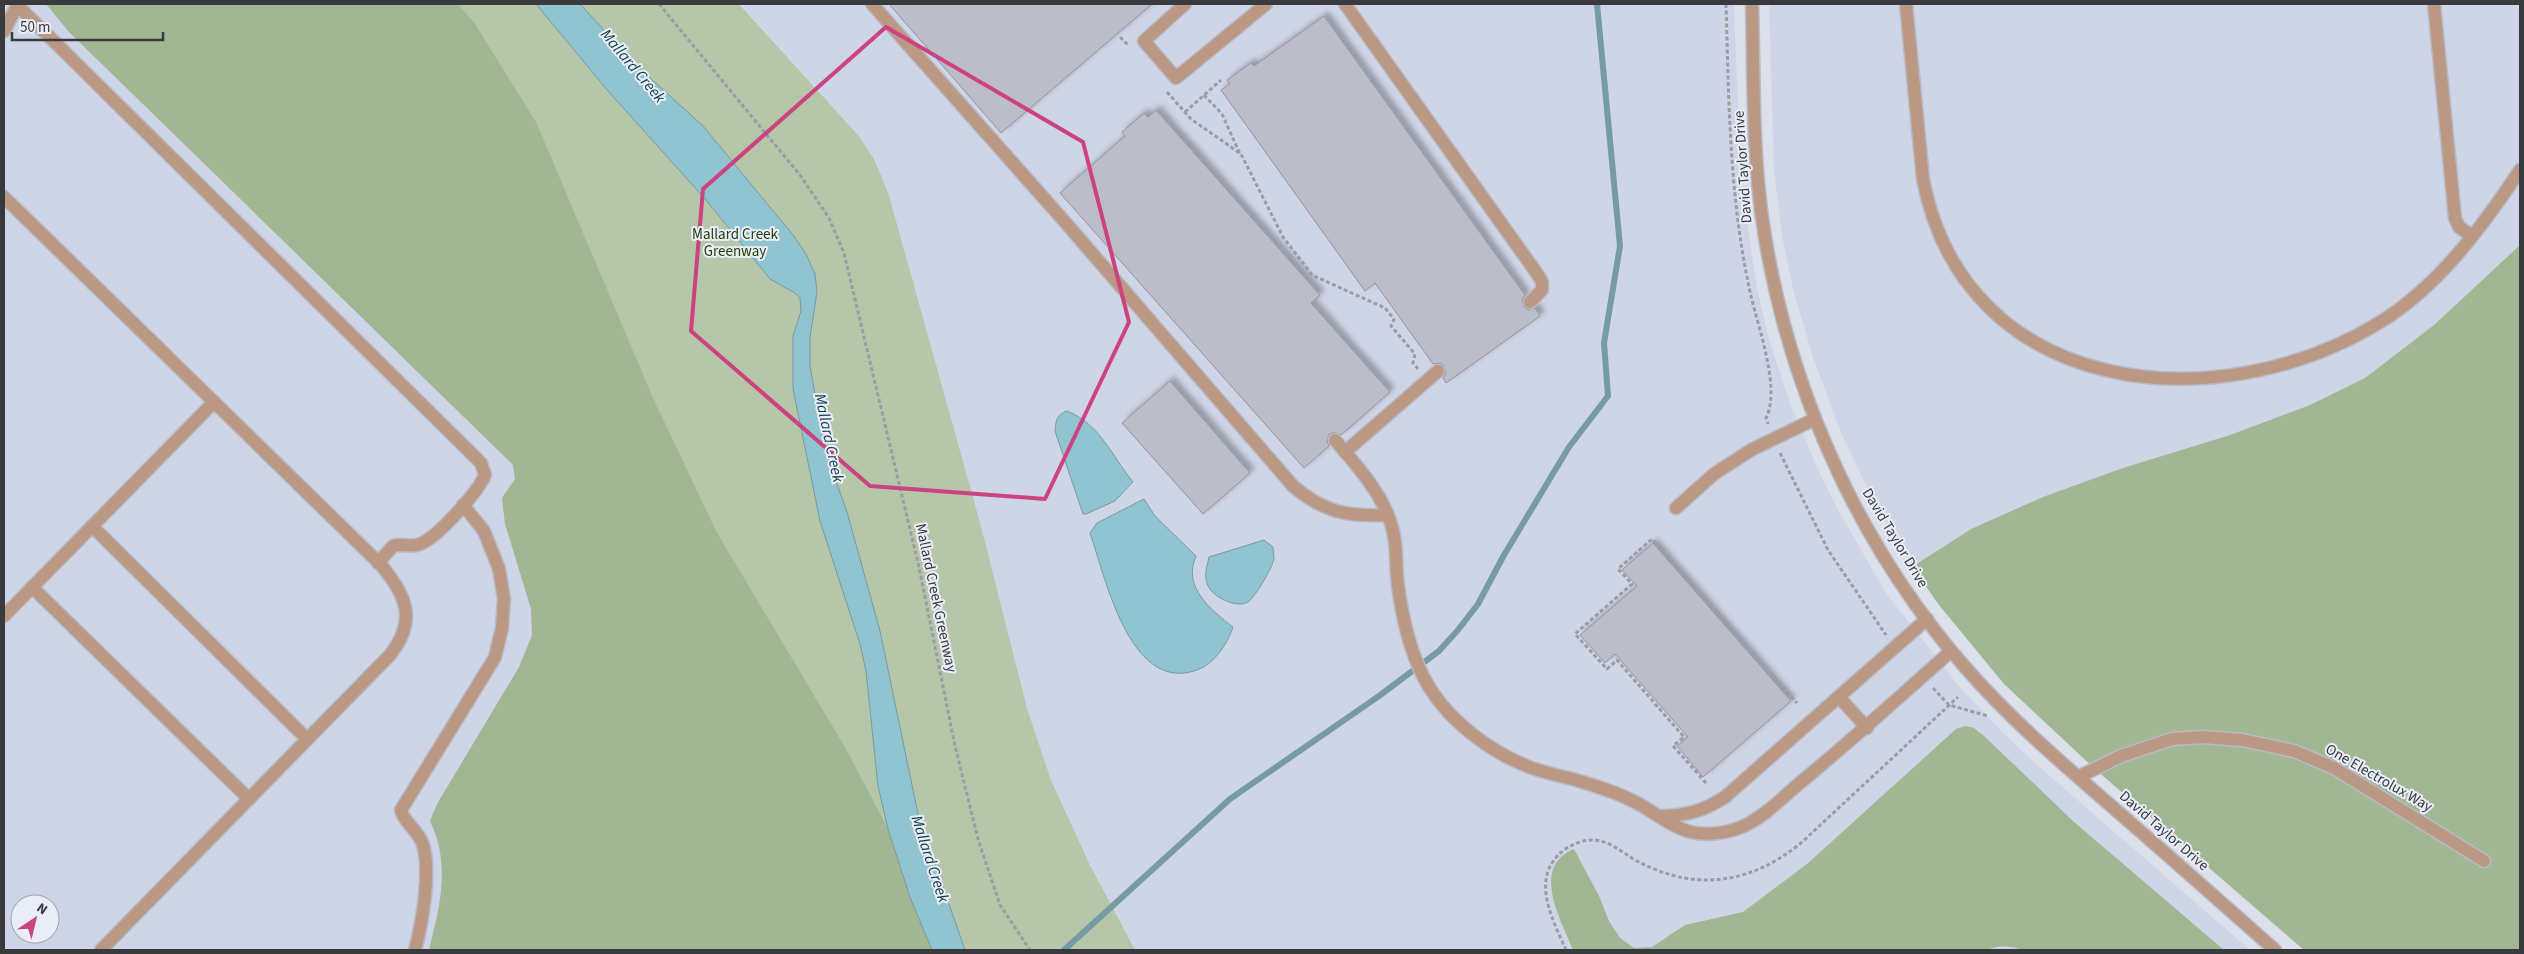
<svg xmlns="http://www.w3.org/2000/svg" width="2524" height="954" font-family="'Source Sans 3',sans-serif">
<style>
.built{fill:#ced5e6;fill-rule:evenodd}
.green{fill:#b5c6a9}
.forest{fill:#a1b692}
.water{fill:#90c4d0;stroke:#769ba4}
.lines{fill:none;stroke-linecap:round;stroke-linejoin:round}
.stream{stroke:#769ba4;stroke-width:6}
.building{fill:#bcbdc8;stroke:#92939d;filter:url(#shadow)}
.service-casing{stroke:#b8bbc5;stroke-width:15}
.minor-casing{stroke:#b8bbc5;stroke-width:15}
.tertiary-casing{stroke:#b8bbc5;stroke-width:15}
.path{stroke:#9a9da5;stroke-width:3;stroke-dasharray:4 2.5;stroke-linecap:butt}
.service{stroke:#bb9883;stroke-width:12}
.minor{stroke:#bb9883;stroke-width:12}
.tertiary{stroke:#bb9883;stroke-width:12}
.marked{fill:none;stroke:#cc437f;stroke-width:4;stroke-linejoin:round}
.labels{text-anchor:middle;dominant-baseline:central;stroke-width:4;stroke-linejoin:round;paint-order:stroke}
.street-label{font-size:15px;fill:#383a3e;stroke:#e9edf8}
.park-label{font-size:15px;fill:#243f07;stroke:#e9edf8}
.water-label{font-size:16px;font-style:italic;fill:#0d3d46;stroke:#e9edf8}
</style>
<defs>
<filter id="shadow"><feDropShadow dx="4.5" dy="-4.5" stdDeviation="2.5" flood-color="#0004"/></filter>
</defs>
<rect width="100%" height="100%" fill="#dce0eb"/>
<g class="built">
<path d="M4,4H443L867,950H4ZM20,904H50V934H20Z"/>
<path d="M740,4H1734L1741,183L1757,288L1769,340L1791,406L1820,474L1839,512L1886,593L1957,684L2003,733L2036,764L2250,950H1135L1089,863L1051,780L1027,708L981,526L888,192L874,159L858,135Z"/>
<path d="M1769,4H2520V245L2434,325L2365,378L2310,405L2230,435L2123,468L1971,529L1912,567L1874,502L1842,435L1813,358L1793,289L1782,236L1774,170Z"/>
</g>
<path class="green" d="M443,4H739L858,135L874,159L888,192L981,526L1027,708L1051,780L1089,863L1135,950H867Z"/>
<g class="forest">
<path d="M46,4H458L475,24L536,122L653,398L716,531L846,749L888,829L910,897L932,950H429C440,905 451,865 430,821L437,804L519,667L532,635L531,609L505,524L502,498L515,479L513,465L69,32Z"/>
<path d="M2520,245V950H2304L2095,769L2004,684L1939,605L1912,567L1971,529L2043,497L2123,468L2230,435L2310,405L2365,378L2434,325Z"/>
<path d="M1966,726L1974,728L1984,736L2074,822L2224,950H2024C2013,947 1999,944 1988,950H1573C1561,920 1530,867 1574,849L1599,896L1609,921L1620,938L1634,948L1652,947L1685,925L1743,912L1807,864L1956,729Z"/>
</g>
<g class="water">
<path d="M536,4H580L638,67L703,126L793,235L806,254L815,274L817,292L810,337V366L825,451L847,512L880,631L923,838L934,861L965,950H932L910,897L888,829L878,786L866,671L860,644L820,521L793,389V336L801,311L800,298L795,293L770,279L706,200L608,91Z"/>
<path d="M1067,411C1101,425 1111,455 1133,482L1115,501L1086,514H1083L1055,431C1056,421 1056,415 1067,411Z"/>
<path d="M1144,499L1155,516L1196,556C1182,587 1211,610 1233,627C1227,645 1213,666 1194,671C1129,691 1105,576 1090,533L1097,523Z"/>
<path d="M1264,540L1273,547C1273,551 1274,555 1274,559C1272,568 1256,596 1248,602C1236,609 1210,596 1207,583C1204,574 1207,567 1209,557Z"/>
</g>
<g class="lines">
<path class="stream" d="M1064,950L1230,799L1379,696L1439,651L1458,630L1478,604L1504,555L1569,447L1608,396L1604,343L1620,246L1597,4"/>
</g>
<g class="building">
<path d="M889,4H1152L1001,133Z"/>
<path d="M1324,16L1525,295L1522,300L1524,307L1528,310L1535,308L1540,316L1446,383L1443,378L1446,373L1444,366L1440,363L1433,364L1375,283L1365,291L1221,90L1230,84L1227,80L1251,63L1254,66Z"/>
<path d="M1156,110L1320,295L1311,303L1390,392L1341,435L1334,432L1329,434L1327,441L1329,446L1304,468L1060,193L1125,136L1122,132L1144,113L1148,117Z"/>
<path d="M1170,381L1250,473L1203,514L1122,423Z"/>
<path d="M1653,543L1791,701L1703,777L1677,746L1688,737L1615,654L1605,663L1580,635L1637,586L1622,570Z"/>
</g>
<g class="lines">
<defs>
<g id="service">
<path d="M16,4L481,463L485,475C478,492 437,538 420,544C411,548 402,543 393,546L378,563"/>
<path d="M872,4L1065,222L1293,486C1323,512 1348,517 1387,515"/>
<path d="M1185,4L1144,41L1176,78L1266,4"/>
<path d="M1345,4L1538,275L1542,282V290L1530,302"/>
<path d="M1906,4L1923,179C1965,398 2218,423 2382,321C2439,285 2483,226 2520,170"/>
<path d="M2434,4L2455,218L2459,227L2472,236"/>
<path d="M4,31L18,4"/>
<path d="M4,197L381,565C407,596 417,621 390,655L101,950"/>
<path d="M1335,440C1357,466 1383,494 1392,527C1398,547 1395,565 1398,585C1402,616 1409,648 1423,676C1444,718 1489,752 1532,768C1546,773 1561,776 1576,780C1596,786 1616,792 1635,802C1653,811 1671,827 1691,832C1707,836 1728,833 1744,826C1765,816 1783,797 1801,782C1853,739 1902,695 1951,651"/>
<path d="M1345,452L1438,371"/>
<path d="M1676,508L1714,474L1751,450L1815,419"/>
<path d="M92,526L307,739"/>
<path d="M32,587L249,799"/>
<path d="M4,616L213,403"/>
<path d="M1839,697L1867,728"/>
<path d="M1660,816C1685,816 1704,811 1725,797L1927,619"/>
<path d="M415,950C422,924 432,868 422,842C417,830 403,821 401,810L489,667L495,657L502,628L504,599L499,569L484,531L463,505"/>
</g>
<path id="minor" d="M2078,777L2121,756L2172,739L2203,737L2242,740L2294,751L2334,768L2484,861"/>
<path id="tertiary" d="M1752,4C1754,79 1752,156 1764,231C1791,400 1866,562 1983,687C2025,732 2071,771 2117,811C2170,857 2223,904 2275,950"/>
</defs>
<use href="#service" class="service-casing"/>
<use href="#minor" class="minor-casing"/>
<use href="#tertiary" class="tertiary-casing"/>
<g class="path">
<path d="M659,4L800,175L829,218L844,253L919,567L955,746L978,839L1000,905L1030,950"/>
<path d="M1726,4C1729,102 1729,199 1751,296C1758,327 1781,389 1766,418L1768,424"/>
<path d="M1120,37L1128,45"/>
<path d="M1167,92L1191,119L1241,154L1283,237L1312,275L1385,308L1394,319L1391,326L1415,354L1413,363L1418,369"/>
<path d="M1204,95L1222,114L1240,154"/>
<path d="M1185,112L1221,80"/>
<path d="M1780,453L1828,550L1886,635"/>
<path d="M1933,688L1949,705L1988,716"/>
<path d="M1706,783L1673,746L1684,737L1617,660L1607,669L1575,634L1632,584L1618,569L1652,539L1797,703"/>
<path d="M1566,950C1552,918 1529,877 1564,850C1574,843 1587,838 1600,841C1615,844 1629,858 1643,864C1700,892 1753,882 1801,843L1958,697"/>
</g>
<use href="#service" class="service"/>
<use href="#minor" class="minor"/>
<use href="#tertiary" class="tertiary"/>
</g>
<path class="marked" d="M886,27L1083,142L1129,322L1045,499L870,486L691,331L703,189Z"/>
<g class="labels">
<g class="street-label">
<text transform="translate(1743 167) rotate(-94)">David Taylor Drive</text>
<text transform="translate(1895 538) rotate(59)">David Taylor Drive</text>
<text transform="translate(936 598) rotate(78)">Mallard Creek Greenway</text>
<text transform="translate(2379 778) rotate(30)">One Electrolux Way</text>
<text transform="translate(2164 831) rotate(41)">David Taylor Drive</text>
</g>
<g class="park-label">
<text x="735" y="234">Mallard Creek<tspan x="735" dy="17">Greenway</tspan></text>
</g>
<g class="water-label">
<text transform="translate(633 66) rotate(50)">Mallard Creek</text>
<text transform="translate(829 438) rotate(78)">Mallard Creek</text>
<text transform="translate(930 859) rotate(72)">Mallard Creek</text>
</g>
</g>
<rect width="2524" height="954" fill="none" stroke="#383a3e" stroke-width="10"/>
<g transform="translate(35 919) rotate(35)"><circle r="24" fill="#e9edf8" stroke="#a2a5ae"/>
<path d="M0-4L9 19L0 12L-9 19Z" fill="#cc437f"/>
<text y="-8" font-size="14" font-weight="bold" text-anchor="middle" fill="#383a3e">N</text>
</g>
<path d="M12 32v8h151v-8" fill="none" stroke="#383a3e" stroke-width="2.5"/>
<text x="20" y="32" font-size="15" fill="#383a3e" stroke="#e9edf8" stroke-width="4" paint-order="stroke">50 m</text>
</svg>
